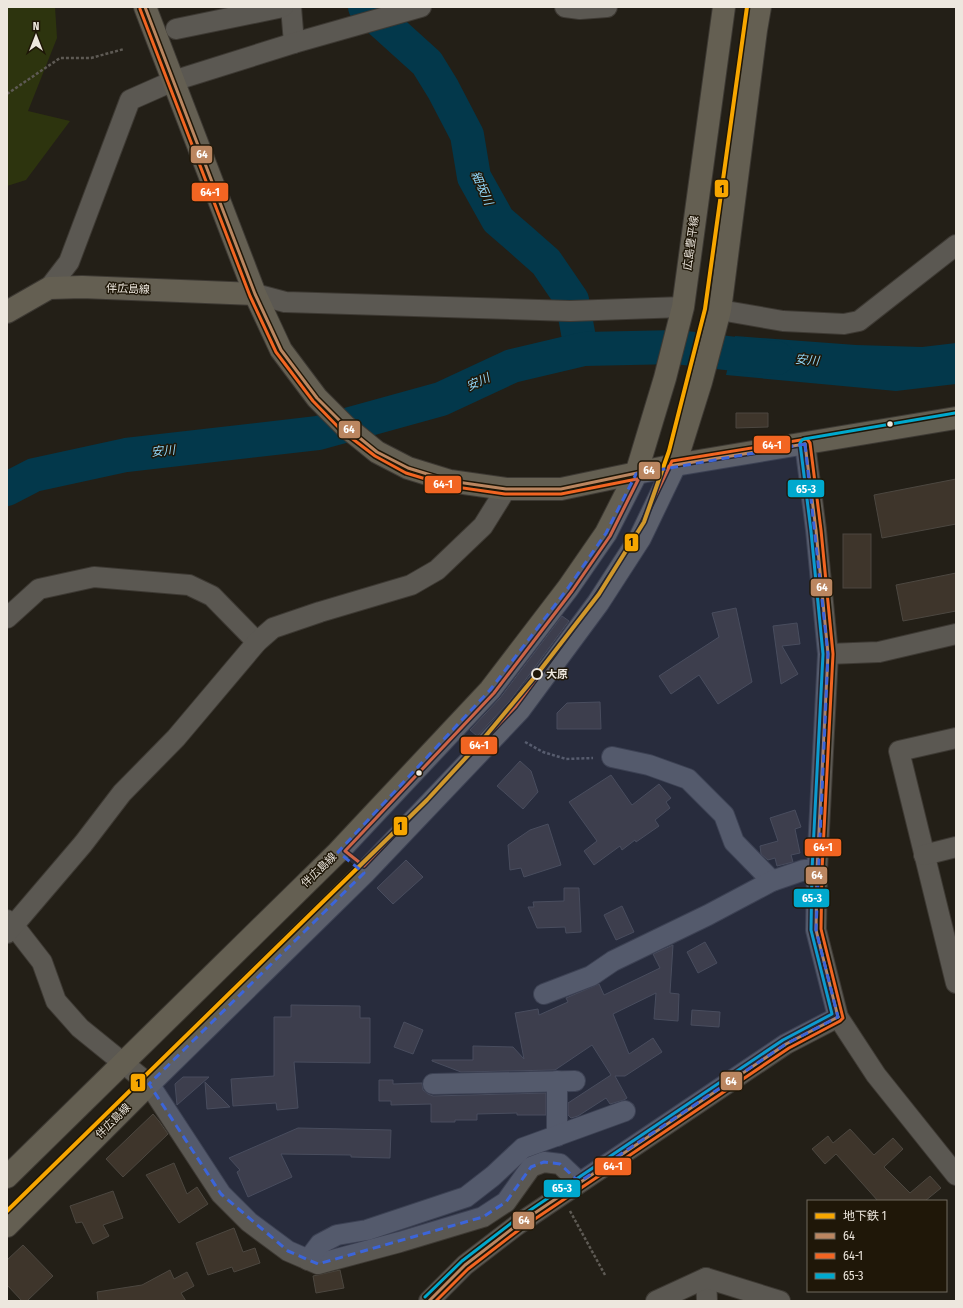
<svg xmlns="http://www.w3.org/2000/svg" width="963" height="1308" font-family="'Fira Sans Condensed','Noto Sans JP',sans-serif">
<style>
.green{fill:#2d340e}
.water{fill:#03384b}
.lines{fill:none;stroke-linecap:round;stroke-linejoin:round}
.river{stroke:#03384b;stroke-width:34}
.building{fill:#3e352b;stroke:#4c4740}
.minor-casing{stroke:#3d3933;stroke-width:22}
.major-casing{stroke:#3d3933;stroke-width:24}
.path{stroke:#5e5a54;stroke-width:2.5;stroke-dasharray:3 2;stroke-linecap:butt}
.minor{stroke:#5b5852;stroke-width:20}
.major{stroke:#645f52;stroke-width:22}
.bus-1-casing{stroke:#1f1708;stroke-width:6}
.bus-2-casing{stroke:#1f1708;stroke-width:6}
.bus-3-casing{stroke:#1f1708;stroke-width:6}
.bus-1{stroke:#bb8660;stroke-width:3}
.bus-2{stroke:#f26522;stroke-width:3}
.bus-3{stroke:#00a9ce;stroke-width:3}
.metro-1-casing{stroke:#1f1708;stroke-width:7}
.metro-1{stroke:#f7a600;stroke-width:4}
.marked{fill:#3c65d9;fill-opacity:0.2;stroke:#3c65d9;stroke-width:3;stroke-dasharray:8 5;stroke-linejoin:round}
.bus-dot{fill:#ede7de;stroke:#1f1708;stroke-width:1.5}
.stop-dot{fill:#1f1708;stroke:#ede7de;stroke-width:2}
.labels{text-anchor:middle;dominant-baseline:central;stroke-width:3;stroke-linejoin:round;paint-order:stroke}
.street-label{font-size:11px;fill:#ede7de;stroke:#1f1708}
.stop-label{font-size:11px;font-weight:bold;fill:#ede7de;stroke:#1f1708;text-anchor:start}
.water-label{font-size:12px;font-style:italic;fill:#92d8fa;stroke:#1f1708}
.line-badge{stroke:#1f1708;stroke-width:1.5}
.badge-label{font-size:11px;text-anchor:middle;font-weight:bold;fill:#fff}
.pale-badge-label{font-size:11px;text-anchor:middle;font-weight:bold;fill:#111}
</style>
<rect width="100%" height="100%" fill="#231f17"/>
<path class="green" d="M7,7H55L57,38L28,111L70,121L26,180L7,186Z"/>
<path class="water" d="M735,336L856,345L922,347L956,343V384L896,391L726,375Z"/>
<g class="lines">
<g class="river">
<path d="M365,7L427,63L443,89L467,135L474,177L498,220L520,239L546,262L572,300L579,338L584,349"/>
<path d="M7,489L34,475L126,455L318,433L441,399L512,366L584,349L677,347L743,355L777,358"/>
</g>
</g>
<g class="building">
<path d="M736,413H768V427L736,428Z"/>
<path d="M956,479V524L882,538L874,495Z"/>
<rect x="843" y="534" width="28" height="54"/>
<path d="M956,573V611L903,621L896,585Z"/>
<path d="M736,608L752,682L718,704L699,675L671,694L659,676L719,637L712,613Z"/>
<path d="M562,616L569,621L509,702L477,736L470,730L500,698Z"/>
<path d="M797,623L800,644L782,646L798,674L781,684L773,626Z"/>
<path d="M600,702L601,729H557V713L567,703Z"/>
<path d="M520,761L531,771L538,792L523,809L497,786Z"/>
<path d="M611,775L632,805L659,784L671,798L666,802L670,808L655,820L659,826L636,842L635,840L622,850L620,846L594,865L584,851L597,841L569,802Z"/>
<path d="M795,810L801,827L795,829L800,853L791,855L793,862L777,866L775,858L768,860L761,854L760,846L778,841L770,818Z"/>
<path d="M548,824L561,865L524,877L521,868L510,870L508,845L530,830Z"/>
<path d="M406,860L423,877L393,904L377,888Z"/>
<path d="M564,888H579L581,932L566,933L565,927L537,928L528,907H534L533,902L564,901Z"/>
<path d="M622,906L634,932L616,940L604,915Z"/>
<path d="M705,942L717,963L698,973L687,952Z"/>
<path d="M673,945L670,993L679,994L678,1021L654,1019L656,993L613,1014L629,1054L653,1038L662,1052L625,1076H615L627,1098L624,1100L610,1104L606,1098L578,1116L571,1118L568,1115V1103L611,1075L592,1045L555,1070L461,1072L432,1061V1060H473V1046L513,1047L524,1059L515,1013L538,1009L539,1015L568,1002L566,998L599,984L604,995L660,968L653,954Z"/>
<path d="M291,1005L360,1006V1018H370V1063L294,1062L298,1108L277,1110L276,1103L233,1106L231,1079L274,1076V1017H291Z"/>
<path d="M692,1010L720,1012L719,1027L691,1025Z"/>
<path d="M404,1022L423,1030L413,1054L394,1047Z"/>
<path d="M183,1077H209L177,1105L175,1084Z"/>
<path d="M379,1080H393V1084L422,1083L423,1090L428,1094L433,1096L546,1093V1115H517V1113L477,1114V1120H455V1122H431V1104L391,1105V1101H379Z"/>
<path d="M205,1082L230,1107L207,1109Z"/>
<path d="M153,1114L159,1121L168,1134L123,1177L106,1159Z"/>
<path d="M298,1128L391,1130L390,1158L351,1157V1155L281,1154L292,1177L248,1197L237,1172L240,1170L229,1158Z"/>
<path d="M850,1129L874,1155L893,1138L903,1149L884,1167L910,1193L930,1176L941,1188L925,1201H878L836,1154L825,1164L812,1149L828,1136L833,1143Z"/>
<path d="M174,1163L187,1194L197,1187L208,1204L179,1223L146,1175Z"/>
<path d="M113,1191L123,1218L103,1225L109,1236L93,1244L82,1222L76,1223L70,1206Z"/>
<path d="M234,1228L243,1252L255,1248L260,1263L234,1272L232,1267L208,1275L196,1243Z"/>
<path d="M23,1245L53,1276L27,1301H22L7,1285V1260Z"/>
<path d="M170,1270L174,1279L187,1272L194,1286L181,1293L186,1301H98L97,1292L142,1285Z"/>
<path d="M340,1270L344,1288L316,1293L313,1276Z"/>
</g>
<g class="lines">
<defs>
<g id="minor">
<path d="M291,7L294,43"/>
<path d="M565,7L580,9L607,7"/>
<path d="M176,29L283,7"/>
<path d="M49,288L69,262L130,100L173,81L294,43L421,7"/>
<path d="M255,294L285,302L570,311L683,307"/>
<path d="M720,310L783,321L844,324L859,321L956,245"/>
<path d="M805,444L816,530L828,654L817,870L816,930L838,1017L876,1075L956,1175"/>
<path d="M7,618L39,589L94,577L189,585L212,596L257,642"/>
<path d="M828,654L879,652L956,634"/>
<path d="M956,738L899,751L956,983"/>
<path d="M612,757L649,765L688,779L724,815L734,842L772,881"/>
<path d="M924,855L956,847"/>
<path d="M7,920L14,926L42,962L56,1001L80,1028L149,1084L221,1194L249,1222L288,1251L318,1264L400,1242L483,1217L506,1202L531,1167L544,1162L560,1164L579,1182"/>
<path d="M7,933L83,844L122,793L176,738L257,642L273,628L320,612L411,585L437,570L483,526L506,489"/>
<path d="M544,994L591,976L613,961L708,915L772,881L804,870H817"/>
<path d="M433,1084L575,1081"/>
<path d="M557,1136V1081"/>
<path d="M308,1260L320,1244L337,1235L367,1230L466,1197L493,1176L523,1148L625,1111"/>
<path d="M706,1278L707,1301"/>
<path d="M429,1301L465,1265L517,1225L786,1044L838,1017"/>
<path d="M656,1301L706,1278L780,1301"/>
</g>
<g id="major">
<path d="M145,7L255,294L281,350L317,398L345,426L377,452L408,468L450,481L506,489H561L675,465L956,418"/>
<path d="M7,312L49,288L82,287L255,294"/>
<path d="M7,1177L338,852L490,690L568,588L606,533L636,474L665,378L683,307L724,7"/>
<path d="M7,1226L149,1084L364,873L519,710L598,603L640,538L675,465L701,382L720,310L756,30L760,7"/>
</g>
</defs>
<use href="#minor" class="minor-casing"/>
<use href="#major" class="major-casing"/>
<g class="path">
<path d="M7,94L60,58H91L124,49"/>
<path d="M525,742L543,752L566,759L593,758"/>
<path d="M570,1211L605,1275"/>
</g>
<use href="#minor" class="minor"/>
<use href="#major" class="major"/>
<defs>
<g id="bus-1">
<path d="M145,7L255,294L281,350L317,398L345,426L377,452L408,468L450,481L506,489H561L675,465L805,444"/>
<path d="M805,444L816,530L828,654L817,870L816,930L838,1017"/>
<path d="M429,1301L465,1265L517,1225L786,1044L838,1017"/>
</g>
<g id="bus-2">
<path d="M140,9L250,296L276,352L313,401L341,430L375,456L406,473L449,486L505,494H561L637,479"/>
<path d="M436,1301L468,1269L520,1229L789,1048L840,1021L843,1018L821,929L822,870L833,654L821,530L810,443L807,439L672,461L636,536L594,600L515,707L364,866L345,851L494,693L572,591L610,536L640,476"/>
</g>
<path id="bus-3" d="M425,1297L462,1261L514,1221L783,1040L832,1014L811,930L812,870L823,654L811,531L800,443L802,440L804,439L955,413"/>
</defs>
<use href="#bus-1" class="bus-1-casing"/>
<use href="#bus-2" class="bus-2-casing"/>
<use href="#bus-3" class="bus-3-casing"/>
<use href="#bus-1" class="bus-1"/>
<use href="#bus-2" class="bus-2"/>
<use href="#bus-3" class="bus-3"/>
<defs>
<path id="metro-1" d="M7,1211L427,800L484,738L538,673L599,594L644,522L669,451L705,309L747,7"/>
</defs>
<use href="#metro-1" class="metro-1-casing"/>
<use href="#metro-1" class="metro-1"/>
</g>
<path class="marked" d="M805,444L828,654L816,930L838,1017L786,1044L579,1182L560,1164L544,1162L531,1167L506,1202L483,1217L318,1264L288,1251L221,1194L149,1084L364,873L338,852L490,690L568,588L606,533L636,474Z"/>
<g class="bus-dot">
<circle cx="890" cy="424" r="3.5"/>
<circle cx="419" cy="773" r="3.5"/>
</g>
<circle class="stop-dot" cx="537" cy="674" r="5"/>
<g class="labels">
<g class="street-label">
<text transform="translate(691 243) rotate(-82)">広島豊平線</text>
<text transform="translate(128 289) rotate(2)">伴広島線</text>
<text transform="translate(319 870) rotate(-44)">伴広島線</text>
<text transform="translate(113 1121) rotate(-45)">伴広島線</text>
</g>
<g class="stop-label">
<text x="546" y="674">大原</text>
</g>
<g class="water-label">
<text transform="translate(482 188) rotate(66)">細坂川</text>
<text transform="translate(807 360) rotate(5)">安川</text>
<text transform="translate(478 382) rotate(-25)">安川</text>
<text transform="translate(163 451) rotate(-6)">安川</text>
</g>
</g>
<g class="line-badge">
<rect x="190" y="145" width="23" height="19" rx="4" fill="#bb8660"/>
<rect x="714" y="179" width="15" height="19" rx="4" fill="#f7a600"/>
<rect x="191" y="182" width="38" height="20" rx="4" fill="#f26522"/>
<rect x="338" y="420" width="23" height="19" rx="4" fill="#bb8660"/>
<rect x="753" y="435" width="38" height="19" rx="4" fill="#f26522"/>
<rect x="638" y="461" width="23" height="19" rx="4" fill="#bb8660"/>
<rect x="424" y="475" width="38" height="19" rx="4" fill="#f26522"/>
<rect x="787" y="479" width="38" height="19" rx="4" fill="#00a9ce"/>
<rect x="624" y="533" width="15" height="19" rx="4" fill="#f7a600"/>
<rect x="810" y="578" width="23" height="19" rx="4" fill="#bb8660"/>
<rect x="460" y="736" width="38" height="19" rx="4" fill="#f26522"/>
<rect x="393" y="816" width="15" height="20" rx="4" fill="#f7a600"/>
<rect x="804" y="838" width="38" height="19" rx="4" fill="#f26522"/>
<rect x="805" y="866" width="23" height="19" rx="4" fill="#bb8660"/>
<rect x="793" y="888" width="37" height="20" rx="4" fill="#00a9ce"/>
<rect x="720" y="1071" width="23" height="20" rx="4" fill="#bb8660"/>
<rect x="130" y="1073" width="16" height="19" rx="4" fill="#f7a600"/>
<rect x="594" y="1157" width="38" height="19" rx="4" fill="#f26522"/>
<rect x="543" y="1179" width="38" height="19" rx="4" fill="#00a9ce"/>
<rect x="512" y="1211" width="23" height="19" rx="4" fill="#bb8660"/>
</g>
<g class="badge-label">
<text x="202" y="158">64</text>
<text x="210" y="196">64-1</text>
<text x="349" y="433">64</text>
<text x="772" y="449">64-1</text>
<text x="649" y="474">64</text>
<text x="443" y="488">64-1</text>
<text x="806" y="493">65-3</text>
<text x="822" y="591">64</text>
<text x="479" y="749">64-1</text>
<text x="823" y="851">64-1</text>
<text x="817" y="879">64</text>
<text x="812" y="902">65-3</text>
<text x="731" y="1085">64</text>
<text x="613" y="1170">64-1</text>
<text x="562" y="1192">65-3</text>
<text x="524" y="1224">64</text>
</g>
<g class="pale-badge-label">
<text x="722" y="193">1</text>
<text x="631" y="546">1</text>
<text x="400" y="830">1</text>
<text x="138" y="1087">1</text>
</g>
<rect width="963" height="1308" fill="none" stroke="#ede7de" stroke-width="16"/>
<rect x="807" y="1200" width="140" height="92" fill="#1f1708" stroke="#716a5e"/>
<rect x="815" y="1213" width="20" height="6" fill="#f7a600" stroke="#716a5e"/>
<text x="843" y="1220" font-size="12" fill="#ede7de">地下鉄 1</text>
<rect x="815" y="1233" width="20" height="6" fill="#bb8660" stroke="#716a5e"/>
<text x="843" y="1240" font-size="12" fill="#ede7de">64</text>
<rect x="815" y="1253" width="20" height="6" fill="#f26522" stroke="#716a5e"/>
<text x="843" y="1260" font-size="12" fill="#ede7de">64-1</text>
<rect x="815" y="1273" width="20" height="6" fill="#00a9ce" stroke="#716a5e"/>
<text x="843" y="1280" font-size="12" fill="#ede7de">65-3</text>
<g transform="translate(36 36)" stroke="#1f1708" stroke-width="3" paint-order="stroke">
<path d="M0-3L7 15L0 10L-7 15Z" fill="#ede7de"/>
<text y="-6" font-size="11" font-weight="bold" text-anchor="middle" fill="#ede7de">N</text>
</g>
</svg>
